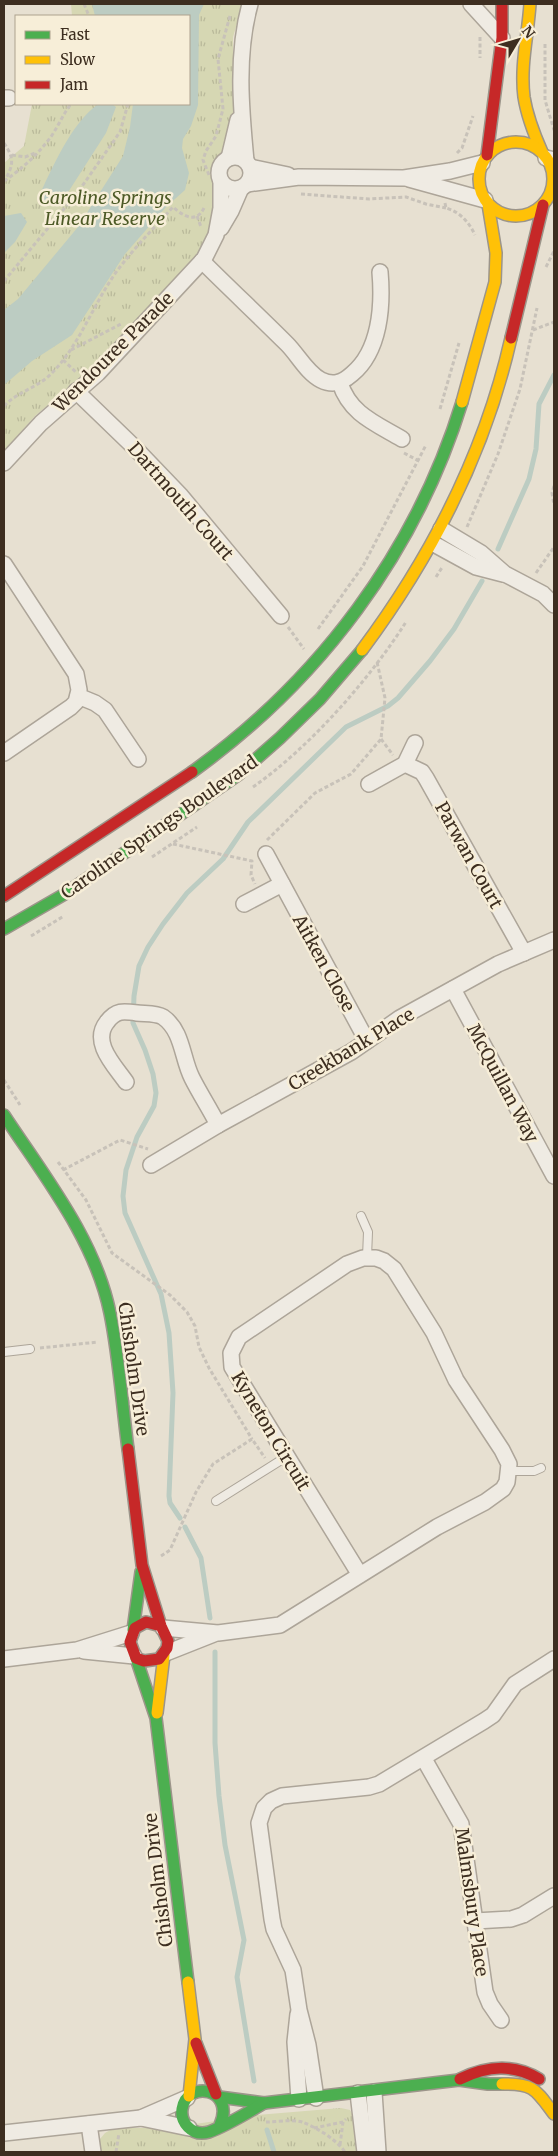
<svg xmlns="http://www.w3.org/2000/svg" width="558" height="2156" font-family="Merriweather,serif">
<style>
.park{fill:url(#park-tufts)}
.water{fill:#bcccc2}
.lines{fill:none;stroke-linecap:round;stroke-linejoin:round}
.stream{stroke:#bcccc2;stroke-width:5}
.lane-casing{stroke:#ada599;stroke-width:10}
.street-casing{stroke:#ada599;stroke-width:18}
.fast-casing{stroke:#9c958a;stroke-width:14}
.slow-casing{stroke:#9c958a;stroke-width:14}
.jam-casing{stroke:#9c958a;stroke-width:14}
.path{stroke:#c8c2b9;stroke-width:3;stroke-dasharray:4 2.5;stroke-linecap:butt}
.lane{stroke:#efebe3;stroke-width:8}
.street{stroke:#efebe3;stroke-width:15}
.fast{stroke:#4caf50;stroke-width:11}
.slow{stroke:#ffc107;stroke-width:11}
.jam{stroke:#c62828;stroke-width:11}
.labels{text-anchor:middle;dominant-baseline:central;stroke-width:5;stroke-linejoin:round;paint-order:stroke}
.park-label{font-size:18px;font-style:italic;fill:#4d5a26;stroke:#f7eed8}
.street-label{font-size:18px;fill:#3d2e20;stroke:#f7eed8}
</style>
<defs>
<pattern id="park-tufts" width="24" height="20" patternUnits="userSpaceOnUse" patternTransform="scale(1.25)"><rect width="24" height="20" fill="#d6d7b3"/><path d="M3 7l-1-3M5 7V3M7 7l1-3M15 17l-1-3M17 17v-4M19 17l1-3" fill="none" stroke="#b9b99a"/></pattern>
</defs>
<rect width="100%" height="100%" fill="#e7e0d1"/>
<g class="park">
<path d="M71,4H243L233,37V119L224,152L214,171L218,195L214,219L203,246L188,266L96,364L35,416L4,451V163L24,146L32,104H189V16H72Z"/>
<path d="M341,2108L350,2110L355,2118L361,2152H100V2139L105,2133L114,2128H167L257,2115Z"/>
</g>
<g class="water">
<path d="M92,4H204L199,15L198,105L191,126L183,139L182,148L189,173L185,190L166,207L125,254L72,335L32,361L4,385V310L18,299L78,227L123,156L130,127L133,104H189V16H95Z"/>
<path d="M98,104H112L116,107L106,133L65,197L42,206L38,198C53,167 70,125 98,104Z"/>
<path d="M21,213L27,222L15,242L4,253V216Z"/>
</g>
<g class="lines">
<g class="stream">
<path d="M498,549L529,479L536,449L539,404L554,375"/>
<path d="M180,1518L170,1503L169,1496L173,1393L169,1333L161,1294L125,1213L123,1196L126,1170L137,1137L154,1106L156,1093L153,1074L145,1050L133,1023L134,996L139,966L148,947L163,924L187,893L223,859L248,822L346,727L388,706L398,698L430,661L454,629L482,581"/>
<path d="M185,1527L201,1558L210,1618"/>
<path d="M215,1652V1743L219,1796L225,1845L244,1940L237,1977L254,2081"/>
<path d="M267,2130L274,2152"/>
</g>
<defs>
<g id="lane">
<path d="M361,1216L368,1232L367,1257"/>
<path d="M4,1352L30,1349"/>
<path d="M509,1471H534L541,1468"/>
<path d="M216,1501L286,1457"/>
</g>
<g id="street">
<path d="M471,4L502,38"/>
<path d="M4,98H9"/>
<circle cx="235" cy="173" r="16"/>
<path d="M229,158L238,120"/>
<path d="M546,158L554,160"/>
<path d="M246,161C241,109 236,55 250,4"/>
<path d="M250,167L288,175"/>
<path d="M409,179L485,200"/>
<path d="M247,184L299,177L404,178L450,171L482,163"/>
<path d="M221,228L231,211L241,188"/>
<path d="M202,261C230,289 259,316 287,344C298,355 307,373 321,380C333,386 342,383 352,374C380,351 383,306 380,272"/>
<path d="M340,383C350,414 375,423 402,439"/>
<path d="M76,391L134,447L181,496L281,616"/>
<path d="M4,463L41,423L98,373L204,259L216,235L221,208V182"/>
<path d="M441,529L481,553L505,574L543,594L554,605"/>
<path d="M434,544L476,567L503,574"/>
<path d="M4,564L76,674L79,690L76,702L71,707L4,753"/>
<path d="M78,696L95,703L105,710L138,759"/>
<path d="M405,764L422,772L426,778L524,953"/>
<path d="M369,784L405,764L415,743"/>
<path d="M266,854L367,1041"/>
<path d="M244,904L282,884"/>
<path d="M453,989L554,1176"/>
<path d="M126,1082C114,1065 91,1042 107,1022C116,1010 123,1011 137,1013C145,1014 156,1013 163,1017C183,1031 182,1059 192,1078C200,1094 210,1109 218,1125"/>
<path d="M151,1165L218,1125L351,1052L400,1018L498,964L554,940"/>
<path d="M163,1628L218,1633L280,1625L437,1527L485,1502L503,1489L507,1482L509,1464L502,1450L456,1380L434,1333L394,1269L384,1261L376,1258H363L347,1264L239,1337L231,1353L232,1367L360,1575"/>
<path d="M84,1651L134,1656"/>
<path d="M166,1653L214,1634"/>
<path d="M4,1659L77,1650L131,1633"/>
<path d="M424,1759L461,1824L485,1992L490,2004L501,2020"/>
<path d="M475,1921L511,1919L523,1915L554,1896"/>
<path d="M298,2014L295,2042L299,2099"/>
<path d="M374,2092L378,2152"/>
<path d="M358,2093L365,2152"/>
<path d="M316,2098L308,2045L299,2010L293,1970L274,1929L272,1919L259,1823L264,1808L271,1801L282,1796L369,1787L379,1784L484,1721L493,1715L515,1684L554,1659"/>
<path d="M141,2118L189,2128"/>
<path d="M89,2124L93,2152"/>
<path d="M4,2133L141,2118L187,2098"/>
</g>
<g id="fast">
<path d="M192,772C319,681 416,552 462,402"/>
<path d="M4,929L63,895L238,775L280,738L320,699L362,650"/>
<path d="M4,1115C44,1176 95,1239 110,1313C119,1357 122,1404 128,1449"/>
<path d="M133,1630L141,1572"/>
<path d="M136,1658L156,1718L188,1982"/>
<path d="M219,2097L264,2103L459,2080L488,2084H502"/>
<path d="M220,2125C236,2088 187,2079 182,2109C181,2116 183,2122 188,2127C194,2133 202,2134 209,2132C228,2125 247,2113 264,2103"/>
</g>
<g id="slow">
<path d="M530,4C528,35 520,66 524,97C527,116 534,134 542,152"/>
<circle cx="516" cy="179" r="37"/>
<path d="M462,402L495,282L496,253L488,204"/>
<path d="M362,650C432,556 485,453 511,338"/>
<path d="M157,1713L164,1655"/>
<path d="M188,1982L195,2039L189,2096"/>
<path d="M502,2084C534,2083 536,2090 554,2114"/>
</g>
<g id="jam">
<path d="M487,155L502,38V4"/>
<path d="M511,338L543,205"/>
<path d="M4,896L192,772"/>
<path d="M128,1449L142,1565L161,1626L168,1641L167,1648L159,1659L144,1661L136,1658L130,1642L135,1628L146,1622L161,1626"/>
<path d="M196,2043L216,2094"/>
<path d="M460,2079C487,2066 513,2063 539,2079"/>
</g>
</defs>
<use href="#lane" class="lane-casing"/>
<use href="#street" class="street-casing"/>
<use href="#fast" class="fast-casing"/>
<use href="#slow" class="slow-casing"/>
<use href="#jam" class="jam-casing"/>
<g class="path">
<path d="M84,4L89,16"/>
<path d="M480,37V58"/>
<path d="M545,44V100L554,130"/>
<path d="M4,143C14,158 14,164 5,180"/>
<path d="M457,153L462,148L473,116"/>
<path d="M12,155L25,157L35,153"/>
<path d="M209,175L203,160L206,151L216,136L223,109L218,59L230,16"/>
<path d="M4,181C22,169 37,155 50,138C58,127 63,114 71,104"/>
<path d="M301,194L369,199L406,197L426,204L446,208"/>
<path d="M445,203L446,208C460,212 469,222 475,235"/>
<path d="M197,216L201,227"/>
<path d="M546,267L554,251"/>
<path d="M4,281L78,192L120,132L128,104"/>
<path d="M533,330L554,322"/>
<path d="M71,350L121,324"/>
<path d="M63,360L77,373"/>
<path d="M4,406C17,392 37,388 51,374C80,345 93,304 117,271C134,248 154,228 173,207C183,216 196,224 204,208"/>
<path d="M440,409L459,343"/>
<path d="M404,453L419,461"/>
<path d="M554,486L552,493L554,505"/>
<path d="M467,527L498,454L520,389L537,308"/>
<path d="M536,573L554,547"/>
<path d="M436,577L443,566"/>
<path d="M288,627L304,649"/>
<path d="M318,629L363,566L426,445"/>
<path d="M381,739L393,755"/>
<path d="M253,787C309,748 369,680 406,622"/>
<path d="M267,840L315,793L351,774L381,739L385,698L377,662"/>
<path d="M173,844L252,861L251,875L255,884"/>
<path d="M152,857L197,827"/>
<path d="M31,936L64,916"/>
<path d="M4,1080L20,1105"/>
<path d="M58,1162L86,1200L112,1253L170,1295L187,1312L195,1326L199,1347L209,1368L252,1439"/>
<path d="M63,1170L120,1140L148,1149"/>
<path d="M40,1348L98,1342"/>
<path d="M161,1556L170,1550L196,1492L213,1464L252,1439L265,1458"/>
<path d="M266,2122C277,2122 291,2119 302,2122C316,2127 337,2140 345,2152"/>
<path d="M314,2128L343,2122L346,2119"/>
<path d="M340,2145L343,2122"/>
<path d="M116,2152L119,2133"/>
</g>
<use href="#lane" class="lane"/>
<use href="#street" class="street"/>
<use href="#fast" class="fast"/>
<use href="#slow" class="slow"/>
<use href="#jam" class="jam"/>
</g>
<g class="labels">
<g class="park-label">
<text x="105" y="197">Caroline Springs<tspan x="105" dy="21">Linear Reserve</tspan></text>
</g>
<g class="street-label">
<text transform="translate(113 352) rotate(-45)">Wendouree Parade</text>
<text transform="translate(181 501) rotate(49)">Dartmouth Court</text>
<text transform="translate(159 827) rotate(-35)">Caroline Springs Boulevard</text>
<text transform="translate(469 855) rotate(61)">Parwan Court</text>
<text transform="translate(324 963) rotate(61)">Aitken Close</text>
<text transform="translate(351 1049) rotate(-31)">Creekbank Place</text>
<text transform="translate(503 1083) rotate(62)">McQuillan Way</text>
<text transform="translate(134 1369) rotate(82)">Chisholm Drive</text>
<text transform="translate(271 1431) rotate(59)">Kyneton Circuit</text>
<text transform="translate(158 1880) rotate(-97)">Chisholm Drive</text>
<text transform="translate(472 1902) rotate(82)">Malmsbury Place</text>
</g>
</g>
<rect width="558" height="2156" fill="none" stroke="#3d2e20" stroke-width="10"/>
<rect x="15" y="15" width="175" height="90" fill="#f7eed8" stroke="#ada18e"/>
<rect x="25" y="31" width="25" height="8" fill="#4caf50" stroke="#ada18e"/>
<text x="60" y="40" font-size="15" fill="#3d2e20">Fast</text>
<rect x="25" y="56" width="25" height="8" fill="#ffc107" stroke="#ada18e"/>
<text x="60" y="65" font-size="15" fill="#3d2e20">Slow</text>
<rect x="25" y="81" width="25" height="8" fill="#c62828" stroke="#ada18e"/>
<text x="60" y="90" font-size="15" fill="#3d2e20">Jam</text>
<g transform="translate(518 40) rotate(52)" stroke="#f7eed8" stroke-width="4" paint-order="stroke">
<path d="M0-4L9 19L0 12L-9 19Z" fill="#3d2e20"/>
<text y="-8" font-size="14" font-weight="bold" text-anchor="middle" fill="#3d2e20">N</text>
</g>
</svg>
